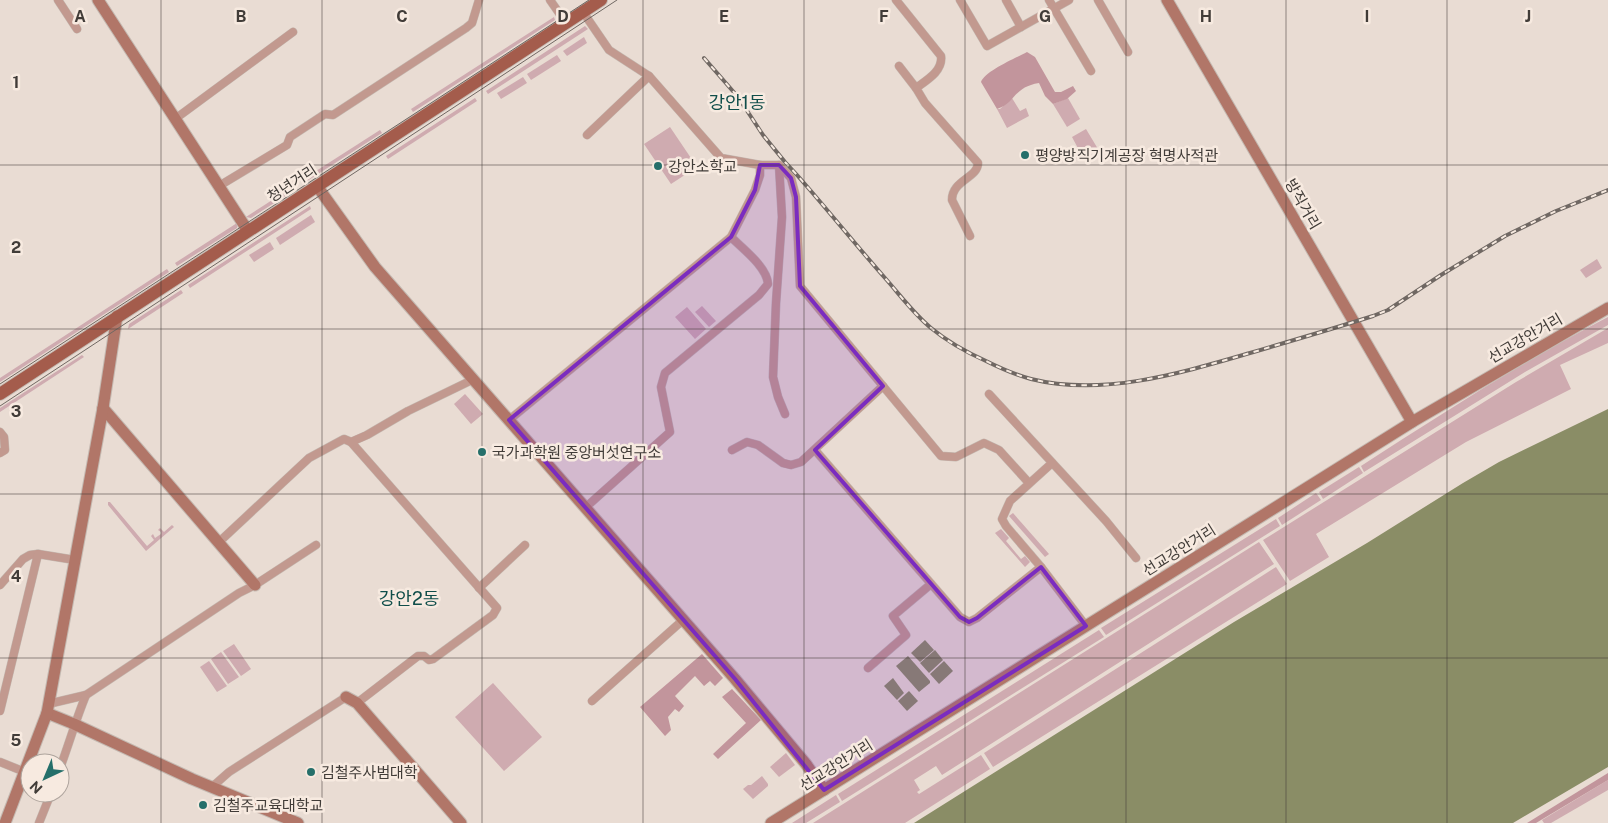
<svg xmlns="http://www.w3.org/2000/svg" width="1608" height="823" font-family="'Public Sans','Noto Sans KR',sans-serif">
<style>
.green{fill:#cfabb0}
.forest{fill:#c2959c}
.water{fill:#8a8d66}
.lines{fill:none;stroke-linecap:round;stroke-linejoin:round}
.street-casing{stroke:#c4b9b1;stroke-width:9}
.secondary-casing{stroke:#c4b9b1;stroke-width:13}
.primary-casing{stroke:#c4b9b1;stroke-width:14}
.street{stroke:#c2998f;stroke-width:8}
.secondary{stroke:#b17668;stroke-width:11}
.primary{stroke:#a45c4c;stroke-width:12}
.tram{stroke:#706863;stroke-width:1}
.rail-casing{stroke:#706863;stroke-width:4}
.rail{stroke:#f7eae0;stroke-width:2;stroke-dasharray:5.5;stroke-linecap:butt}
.marked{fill:#7b2cbf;fill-opacity:0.2;stroke:#7b2cbf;stroke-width:4;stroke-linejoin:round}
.grid{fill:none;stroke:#413c38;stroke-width:1;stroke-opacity:0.55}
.poi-dot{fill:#256f6a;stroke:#f7eae0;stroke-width:2}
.labels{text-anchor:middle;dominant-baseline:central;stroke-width:5;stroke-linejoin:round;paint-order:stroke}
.poi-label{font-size:15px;fill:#413c38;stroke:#f7eae0;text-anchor:start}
.street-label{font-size:15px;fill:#413c38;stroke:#f7eae0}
.quarter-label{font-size:18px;fill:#104e4a;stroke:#f7eae0}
.grid-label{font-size:16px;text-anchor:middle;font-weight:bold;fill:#413c38;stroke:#f7eae0;stroke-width:5;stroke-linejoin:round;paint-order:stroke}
</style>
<rect width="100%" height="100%" fill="#e9dcd3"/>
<g class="green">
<path d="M554,17L555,20L413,112L411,109Z"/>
<path d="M585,26L588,29L488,94L486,91Z"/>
<path d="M584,37L587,43L567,56L563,51Z"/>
<path d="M557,55L561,61L531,80L527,74Z"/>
<path d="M523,77L527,83L501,99L497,93Z"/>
<path d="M475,98L477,101L388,159L386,156Z"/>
<path d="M1012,98L1020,111L1026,108L1029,116L1007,128L997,109H1000Z"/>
<path d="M1068,98L1080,119L1067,127L1053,104Z"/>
<path d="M670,127L697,167L671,184L644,144Z"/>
<path d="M1086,129L1098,149L1078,160L1075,155L1080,152L1072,137Z"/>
<path d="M380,130L382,133L304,183L302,180Z"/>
<path d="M294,186L296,189L251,218L246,217Z"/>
<path d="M310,206L311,209L190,288L188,285Z"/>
<path d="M311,215L315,222L280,245L276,238Z"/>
<path d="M237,223V228L177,266L175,263Z"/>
<path d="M270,242L274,249L254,262L249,255Z"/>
<path d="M1597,259L1602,268L1586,278L1580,270Z"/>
<path d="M167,269L169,272L0,382V378Z"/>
<path d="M181,290L183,293L128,329L129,324Z"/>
<path d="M702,306L716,321L709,327L695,312Z"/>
<path d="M687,307L706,329L695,339L675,317Z"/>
<path d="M1608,317V325L1525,372L1364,472L1361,466C1442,414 1523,361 1608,317Z"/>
<path d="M1608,328V343L1560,365L1571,389L1466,442L1316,534L1329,557L1290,581L1263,540L1516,382Z"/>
<path d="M82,355L84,357L0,412V408Z"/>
<path d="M465,394L483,414L471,424L454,404Z"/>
<path d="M1359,467L1363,473L1323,499L1319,492Z"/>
<path d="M1316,493L1321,500L1282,525L1278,518Z"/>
<path d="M108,502H110L147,546L154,540L151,536L153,534L155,538L161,534V532L158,530L160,528L164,532L172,525L174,527L146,551L108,505Z"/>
<path d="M1013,513L1049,554L1045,557L1009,516Z"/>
<path d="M1276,519L1280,526L1106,635L1101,628Z"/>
<path d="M1001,529L1009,538L1006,541L1021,559L1025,556L1030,562L1025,567L995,533Z"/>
<path d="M1259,542L1274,564L942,775L936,766L914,780L920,790L917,792L919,794L981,755L990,769L905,823H813Z"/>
<path d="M1276,567L1287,584L993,767L984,753Z"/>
<path d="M1099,630L1104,637L842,801L838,794Z"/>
<path d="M234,644L251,669L241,676L223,651Z"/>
<path d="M221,652L239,677L228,684L211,659Z"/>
<path d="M209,661L227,686L217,692L200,667Z"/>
<path d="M493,683L542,737L504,771L455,717Z"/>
<path d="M786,753L795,765L779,777L770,767Z"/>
<path d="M762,776L768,784V786L753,799L743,789L748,785H751Z"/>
<path d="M1608,780V790L1551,823H1544L1542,820Z"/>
<path d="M836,795L840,802L806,823H792Z"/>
</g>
<g class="forest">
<path d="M1027,52L1035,57L1055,92H1061L1073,86L1076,91L1067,99L1053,104L1045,96L1039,83C1013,87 1015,104 997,109L981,82C985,71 1016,58 1027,52Z"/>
<path d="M702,654L723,678L715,686L710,681L704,686L695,676L675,696L684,706L679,712L675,709L668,717L671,730L665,736L640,707Z"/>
<path d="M732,689L761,720L718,759L713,754L746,723L722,697Z"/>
<path d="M1608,773V780L1536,823H1527Z"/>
</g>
<g class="water">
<path d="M1608,409V767L1513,823H914L1234,622L1367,543L1463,483L1499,462Z"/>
<path d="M925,640L934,650L920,662L911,653Z"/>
<path d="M935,650L943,660L929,673L920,663Z"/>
<path d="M908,656L930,681V683L919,692L896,666Z"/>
<path d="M944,661L953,671L939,684L930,674Z"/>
<path d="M893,678L904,693L897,700L884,686Z"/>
<path d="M909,691L918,701L907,711L898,701Z"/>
</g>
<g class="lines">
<defs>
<g id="street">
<path d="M58,0L77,29"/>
<path d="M550,0L566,23"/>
<path d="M896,0L941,56C943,71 927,80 916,88L925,103L978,163C978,178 952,180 952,200L970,236"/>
<path d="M960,0L987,46L1069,0"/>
<path d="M1006,0L1021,27"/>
<path d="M1049,0L1091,71"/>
<path d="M1098,0L1128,52"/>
<path d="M583,12L609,50L649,76L721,158L760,165H779L791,178L796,197L800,286L941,456L956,457L984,443L999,450L1029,483"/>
<path d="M899,66L916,88"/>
<path d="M175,119L293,32"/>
<path d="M587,135L649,76"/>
<path d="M779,165L782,217L776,303L773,377L778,397L785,414"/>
<path d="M219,186L287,145L290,137L325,114L333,115L466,28L472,23L479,0"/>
<path d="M989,394L1106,521L1136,558"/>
<path d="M509,420L731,237L755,190L760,175V165"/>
<path d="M0,432L4,437L5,450L0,453"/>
<path d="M351,442L497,608L493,615L433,659L429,660L424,656H418L357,703"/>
<path d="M732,450L747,442L758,445L783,463L791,465L801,462L883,386"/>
<path d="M815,450L960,617L969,622L977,618L1041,567"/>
<path d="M1052,463L1010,501L1002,519L1006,526L1041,567L1086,626"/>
<path d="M586,507L670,432L661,387L665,373L759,295L768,284C767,267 743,249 731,237"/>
<path d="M218,543L309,458L344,439L351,442L367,435L408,411L472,380"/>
<path d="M0,585L23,559L30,555L38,554"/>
<path d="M479,588L525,545"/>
<path d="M868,668L906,635L893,616L931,584"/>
<path d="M592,701L683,620"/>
<path d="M48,704L86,695L239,593L255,585L316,545"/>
<path d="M0,711L38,554L75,560"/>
<path d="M0,762L25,772"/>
<path d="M60,768C69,744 76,719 86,695"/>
<path d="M212,787L229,772L346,697"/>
<path d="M39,823L51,793"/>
</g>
<g id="secondary">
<path d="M98,0L248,231"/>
<path d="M1167,0L1412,422"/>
<path d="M317,186L375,267L735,679L806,764L824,790"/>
<path d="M103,408L255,585"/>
<path d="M346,697L357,703L461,823"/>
<path d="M47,713L74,724L192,779L298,823"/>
<path d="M5,823L47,713L103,408L117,316"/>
<path d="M771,823L1412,422L1608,308"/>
</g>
<path id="primary" d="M0,394L601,0"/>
</defs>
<use href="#street" class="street-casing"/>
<use href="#secondary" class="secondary-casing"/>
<use href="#primary" class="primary-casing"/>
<use href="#street" class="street"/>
<use href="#secondary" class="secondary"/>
<use href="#primary" class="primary"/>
<g class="tram">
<path d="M0,384L589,0"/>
<path d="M0,406L617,0"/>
</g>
<defs>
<path id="rail" d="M704,58L738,97L763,135L785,162L797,175C827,209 855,244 885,278C900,295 914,314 931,328C948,342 966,352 986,361C1000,368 1016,375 1031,379C1103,397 1181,373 1250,353C1291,341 1332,329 1373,316L1388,310L1441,275L1505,236L1556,211L1608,190"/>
</defs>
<use href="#rail" class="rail-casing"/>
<use href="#rail" class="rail"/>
</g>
<path class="marked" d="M760,165H779L791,178L796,197L800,286L883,386L815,450L960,617L969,622L977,618L1041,567L1086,626L824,790L735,679L509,420L731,237L755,190Z"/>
<path class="grid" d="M161,0V823M322,0V823M482,0V823M643,0V823M804,0V823M965,0V823M1126,0V823M1286,0V823M1447,0V823M0,165H1608M0,329H1608M0,494H1608M0,658H1608"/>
<g class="poi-dot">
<circle cx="1025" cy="155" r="5"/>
<circle cx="658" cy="166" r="5"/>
<circle cx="482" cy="452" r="5"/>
<circle cx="311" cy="772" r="5"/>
<circle cx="203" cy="805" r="5"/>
</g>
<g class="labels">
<g class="poi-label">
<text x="1035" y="155">평양방직기계공장 혁명사적관</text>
<text x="668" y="166">강안소학교</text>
<text x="492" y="452">국가과학원 중앙버섯연구소</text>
<text x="321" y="772">김철주사범대학</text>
<text x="213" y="805">김철주교육대학교</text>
</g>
<g class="street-label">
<text transform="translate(292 183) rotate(-33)">청년거리</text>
<text transform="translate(1303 204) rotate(60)">방직거리</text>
<text transform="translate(1525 338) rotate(-30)">선교강안거리</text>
<text transform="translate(1179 550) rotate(-32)">선교강안거리</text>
<text transform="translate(836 765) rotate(-32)">선교강안거리</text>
</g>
<g class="quarter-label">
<text x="737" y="102">강안1동</text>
<text x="409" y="598">강안2동</text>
</g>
</g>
<g class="grid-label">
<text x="80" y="22">A</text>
<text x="241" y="22">B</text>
<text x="402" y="22">C</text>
<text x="563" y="22">D</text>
<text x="724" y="22">E</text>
<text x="884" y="22">F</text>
<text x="1045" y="22">G</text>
<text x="1206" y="22">H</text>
<text x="1367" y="22">I</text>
<text x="1528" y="22">J</text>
<text x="16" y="88">1</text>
<text x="16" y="253">2</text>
<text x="16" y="417">3</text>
<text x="16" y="582">4</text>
<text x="16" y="746">5</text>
</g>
<g transform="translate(45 778) rotate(224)"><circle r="24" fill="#f7eae0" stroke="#aea49d"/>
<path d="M0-4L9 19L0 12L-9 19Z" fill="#256f6a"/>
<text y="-8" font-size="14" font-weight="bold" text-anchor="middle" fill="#413c38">N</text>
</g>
</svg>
